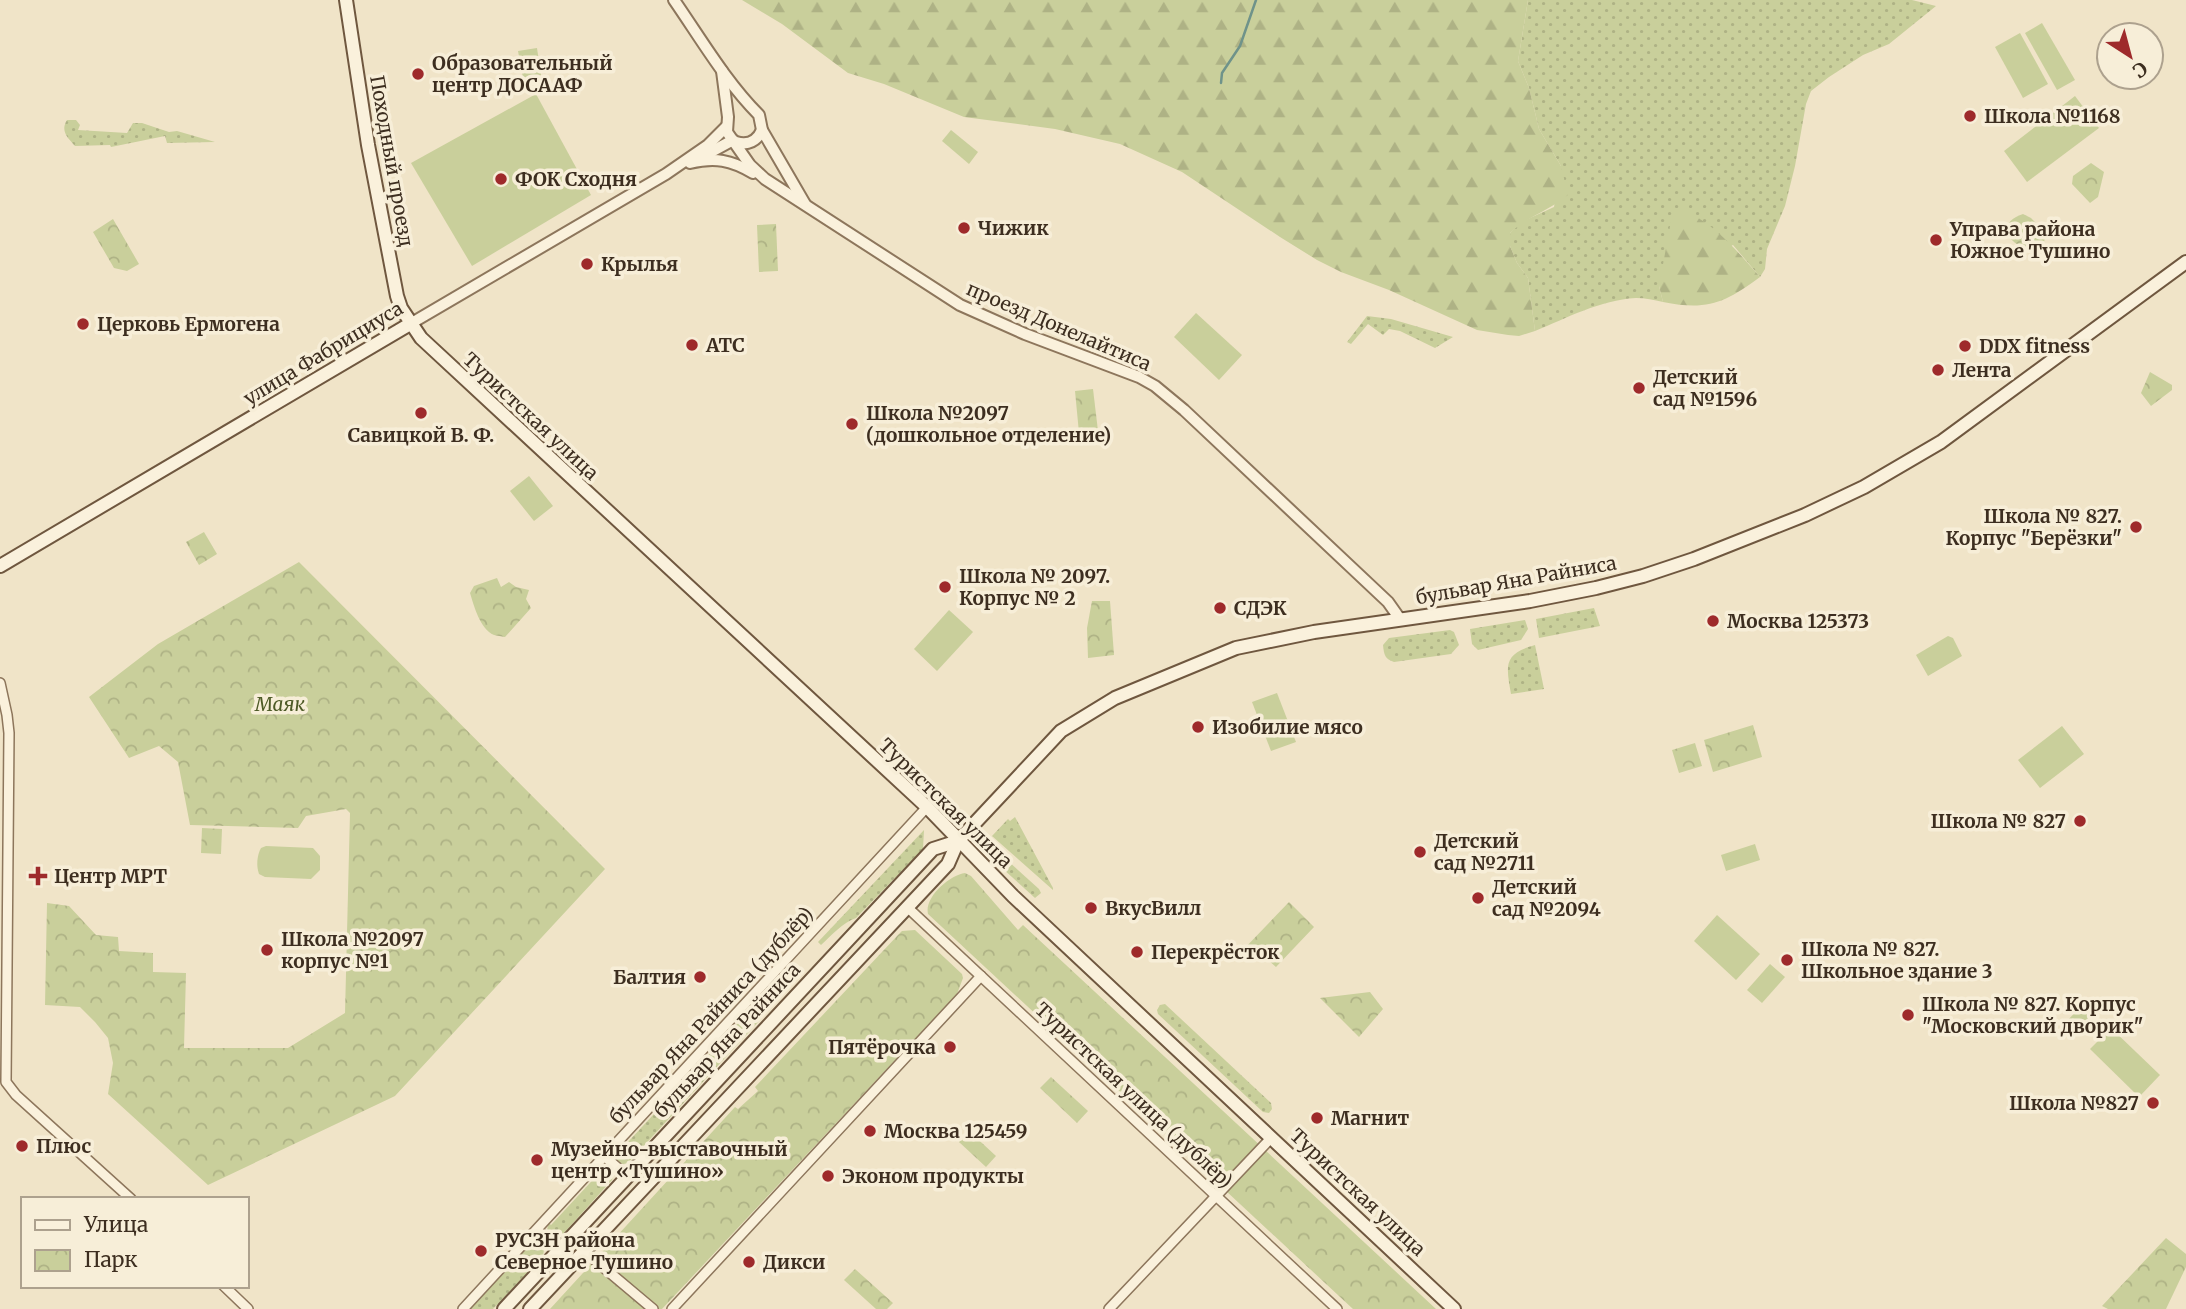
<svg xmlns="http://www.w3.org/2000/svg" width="2186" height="1309" font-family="Merriweather,serif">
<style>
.grass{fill:url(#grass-dots)}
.forest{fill:url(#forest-firs)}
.park{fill:url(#park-crowns)}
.pitch{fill:#c9cf9b}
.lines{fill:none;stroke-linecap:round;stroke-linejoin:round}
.stream{stroke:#6f938a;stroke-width:2.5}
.minor-casing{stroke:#8d765c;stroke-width:12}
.tertiary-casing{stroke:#8d765c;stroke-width:14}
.secondary-casing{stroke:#6f573f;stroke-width:16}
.minor{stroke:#faf1dc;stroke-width:9}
.tertiary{stroke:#faf1dc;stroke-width:10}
.secondary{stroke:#faf1dc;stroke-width:12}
.poi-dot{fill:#9e2a2b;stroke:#f7eed8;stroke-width:2.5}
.labels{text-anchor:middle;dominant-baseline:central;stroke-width:7;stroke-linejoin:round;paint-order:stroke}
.poi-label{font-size:19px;font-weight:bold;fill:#3d2e20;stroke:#f7eed8;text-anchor:start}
.street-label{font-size:19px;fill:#3d2e20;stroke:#f7eed8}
.park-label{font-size:19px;font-style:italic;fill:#4d5a26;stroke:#f7eed8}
</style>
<defs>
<pattern id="grass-dots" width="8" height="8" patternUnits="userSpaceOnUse" patternTransform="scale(1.75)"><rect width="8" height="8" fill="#c9cf9b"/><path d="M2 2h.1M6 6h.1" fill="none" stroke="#aeb285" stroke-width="1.8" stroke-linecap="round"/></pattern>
<pattern id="forest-firs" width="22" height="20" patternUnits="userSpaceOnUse" patternTransform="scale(1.75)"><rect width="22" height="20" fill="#c9cf9b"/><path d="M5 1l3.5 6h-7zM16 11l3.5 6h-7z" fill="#aeb285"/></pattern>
<pattern id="park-crowns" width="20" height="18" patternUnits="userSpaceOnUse" patternTransform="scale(1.75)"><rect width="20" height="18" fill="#c9cf9b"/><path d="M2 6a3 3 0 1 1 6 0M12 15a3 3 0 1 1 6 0" fill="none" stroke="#aeb285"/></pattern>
</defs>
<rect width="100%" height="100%" fill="#f0e4c8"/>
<g class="grass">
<path d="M1528,0H1912L1936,6L1889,44L1863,55L1829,77L1811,91L1806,104L1795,166L1785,206L1767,249L1765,269L1760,277L1733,245L1659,286L1663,302C1654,300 1645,298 1636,298C1600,300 1567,318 1535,331L1528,278L1517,263L1510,246V233L1521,222L1554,207L1561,166L1539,129L1529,88L1518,61Z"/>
<path d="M67,120H76L80,125L78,130L127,133L133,123H142L169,132L177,131L215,142L167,143L165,136L111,147L110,145L75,146C68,138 60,131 67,120Z"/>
<path d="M1367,316L1391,319L1453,337L1435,348L1400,331L1389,329L1383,335L1368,324L1351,344L1347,342Z"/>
<path d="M1594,608L1600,626L1539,638L1536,619Z"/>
<path d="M1525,620L1528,629L1521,640L1478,650L1472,644L1470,629Z"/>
<path d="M1450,630L1454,632L1459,645L1451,654L1394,662C1385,659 1384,655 1383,645L1389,638Z"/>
<path d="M1535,645L1544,689L1511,694C1506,665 1503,654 1535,645Z"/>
<path d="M1015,817L1053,888V890L992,836L1008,819L1010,821Z"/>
<path d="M924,830L923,849L856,918C843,922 831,936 821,945L818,942Z"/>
<path d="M993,850L997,851L1039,889L1041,893L1035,898L991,858L990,852Z"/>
<path d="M771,982L776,986L765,998L770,1004L759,1021L628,1163L619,1165L613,1158V1153L616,1155L764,995L762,992Z"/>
<path d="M1165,1004L1271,1103L1272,1109L1269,1113L1263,1112L1158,1014L1157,1010L1160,1005Z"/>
<path d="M606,1164L614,1171L612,1180L563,1234L555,1237L547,1233L548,1222L551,1225L601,1171L598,1167Z"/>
<path d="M540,1239L545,1243L543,1256L493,1309H469L529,1244Z"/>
</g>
<g class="forest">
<path d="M742,0H1528L1518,61L1529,88L1539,129L1561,166L1568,195C1550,210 1527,217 1510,233V246L1517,263L1528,278L1535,331L1519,336L1508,335L1477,330L1389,290L1341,272L1317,260L1280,237L1182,172L1120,144L1055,129L964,117L884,84L848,73L782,24Z"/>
<path d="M1682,210C1715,223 1737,251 1760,277C1725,303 1707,311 1663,302L1659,286L1671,221Z"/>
</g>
<g class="park">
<path d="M2091,163L2104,172L2098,197L2090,203L2072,184L2073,176Z"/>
<path d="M2023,214L2031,218L2046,234L2044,242L2032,250C2010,246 1993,224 2023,214Z"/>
<path d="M113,219L139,264L127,271L114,268L93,232Z"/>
<path d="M776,224L778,271L759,272L757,225Z"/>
<path d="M2150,372L2172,385V390L2151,406L2141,393Z"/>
<path d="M1093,389L1098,431L1079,433L1075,391Z"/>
<path d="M204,532L217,554L199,565L186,542Z"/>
<path d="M299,562L605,869L395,1096L208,1185L108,1094L113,1063L108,1038L95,1022L80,1007L45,1005L47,903L69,906L96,935L118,937L119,951L153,953V972L186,973L184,1048H288L345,1013L350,813L346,809L306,816L298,828L190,825L178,762L159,746L129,758L89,697L158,644Z"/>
<path d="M497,578L501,587L509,582L516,587L529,590L526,599L531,608L505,637C501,636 497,636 494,635C480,629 474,606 470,593L474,586Z"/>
<path d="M1092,601H1110L1114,655L1088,658L1087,628Z"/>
<path d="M1753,725L1762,757L1713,772L1704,740Z"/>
<path d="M1695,743L1702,766L1679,773L1672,750Z"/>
<path d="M202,828L222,829L221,854L201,853Z"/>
<path d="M965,873L971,876L1018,930L1023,925L1436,1309H1353L928,914C924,897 950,875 965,873Z"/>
<path d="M1289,902L1314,927L1276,967L1261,954L1253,962L1242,951Z"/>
<path d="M915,930L962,974L963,978L957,994L662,1309H550L735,1107L738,1109L758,1091L755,1087L898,935L902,931Z"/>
<path d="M1370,992L1383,1009L1359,1037L1320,998Z"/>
<path d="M1051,1077L1088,1111L1077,1123L1040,1088Z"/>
<path d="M969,1131L996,1156L986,1167L959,1142Z"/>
<path d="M2166,1238L2186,1254V1267L2166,1309H2108L2102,1306Z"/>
<path d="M855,1269L893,1303L887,1309H876L844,1280Z"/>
</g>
<g class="pitch">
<path d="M2042,23L2075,80L2057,90L2025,33Z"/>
<path d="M2020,33L2048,84L2023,98L1995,47Z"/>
<path d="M537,48L541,75L523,78L518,51Z"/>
<path d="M536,94L591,195L472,266L411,163Z"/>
<path d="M2075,96L2099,128L2027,182L2004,151Z"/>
<path d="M951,130L978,152L969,164L942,141Z"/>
<path d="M1196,313L1242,355L1219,380L1174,337Z"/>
<path d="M529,476L553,506L534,521L510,491Z"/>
<path d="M949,610L973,632L937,671L914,649Z"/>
<path d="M1948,636L1953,638L1962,656L1928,676L1916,655Z"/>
<path d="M1277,693L1296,742L1271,751L1252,702Z"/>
<path d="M2062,726L2084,754L2040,788L2018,760Z"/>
<path d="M1755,844L1760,860L1726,871L1721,855Z"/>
<path d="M266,846L313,848L320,856V870L311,879L265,877L259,874C256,866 257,855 261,848Z"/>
<path d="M1717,915L1760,954L1736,980L1694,941Z"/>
<path d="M1770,964L1785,977L1762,1003L1747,990Z"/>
<path d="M2089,998L2102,1011L2078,1035L2065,1023Z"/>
<path d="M2111,1028L2160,1075L2139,1097L2090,1049Z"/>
</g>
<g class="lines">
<path class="stream" d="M1221,83L1222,73L1240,46L1256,0"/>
<defs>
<g id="minor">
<path d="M0,683L7,715L9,733L6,1082L16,1095L131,1199"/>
<path d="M907,907L1337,1309"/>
<path d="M604,1156L627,1176"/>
<path d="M537,1230L559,1250"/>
<path d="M584,1251L653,1309"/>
<path d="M224,1286L248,1309"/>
<path d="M463,1309L927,807"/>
<path d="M672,1309L981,976"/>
<path d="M1109,1309L1272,1137"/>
</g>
<g id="tertiary">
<path d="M674,0C701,39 726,82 759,115L762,130L805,204"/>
<path d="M722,71L728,117L727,132L750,165L765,179L960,305L1025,334L1139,377L1155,386L1184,410L1388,602L1400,619"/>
<path d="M736,142C748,146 757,141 762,130"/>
<path d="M700,158L733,140"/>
<path d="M690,163C715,157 731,160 753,173"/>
<path d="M410,324L666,174L708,145L726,127"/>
</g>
<g id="secondary">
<path d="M346,0L368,145L397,296L401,308L421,338L927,807L1013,896L1454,1309"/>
<path d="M0,566L410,324"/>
<path d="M504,1309L933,849L958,841"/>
<path d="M530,1309L948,864L958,841L973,825L1061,731L1115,698L1236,648L1314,632L1530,601L1596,588L1643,576L1694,559L1805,515L1864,487L1941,442L2186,262"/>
</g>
</defs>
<use href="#minor" class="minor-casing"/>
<use href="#tertiary" class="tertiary-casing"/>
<use href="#secondary" class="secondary-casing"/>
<use href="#minor" class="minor"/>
<use href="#tertiary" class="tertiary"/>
<use href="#secondary" class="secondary"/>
</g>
<g class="poi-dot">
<circle cx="418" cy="74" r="7"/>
<circle cx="1970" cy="116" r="7"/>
<circle cx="501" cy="179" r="7"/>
<circle cx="964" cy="228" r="7"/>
<circle cx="1936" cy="240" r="7"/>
<circle cx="587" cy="264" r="7"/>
<circle cx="83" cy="324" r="7"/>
<circle cx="692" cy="345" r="7"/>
<circle cx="1965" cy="346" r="7"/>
<circle cx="1938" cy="370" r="7"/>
<circle cx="1639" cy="388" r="7"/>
<circle cx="421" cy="413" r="7"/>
<circle cx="852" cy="424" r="7"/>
<circle cx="2136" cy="527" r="7"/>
<circle cx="945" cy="587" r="7"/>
<circle cx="1220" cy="608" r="7"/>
<circle cx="1713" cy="621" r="7"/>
<circle cx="1198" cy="727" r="7"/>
<circle cx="2080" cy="821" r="7"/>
<circle cx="1420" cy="852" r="7"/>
<path d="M34.5 865.5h7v7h7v7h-7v7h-7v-7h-7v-7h7z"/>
<circle cx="1478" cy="898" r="7"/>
<circle cx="1091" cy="908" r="7"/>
<circle cx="267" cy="950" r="7"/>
<circle cx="1137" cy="952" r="7"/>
<circle cx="1787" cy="960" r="7"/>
<circle cx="700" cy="977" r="7"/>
<circle cx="1908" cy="1015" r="7"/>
<circle cx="950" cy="1047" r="7"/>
<circle cx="2153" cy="1103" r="7"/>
<circle cx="1317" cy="1118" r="7"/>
<circle cx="870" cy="1131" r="7"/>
<circle cx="22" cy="1146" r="7"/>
<circle cx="537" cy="1160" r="7"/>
<circle cx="828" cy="1176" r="7"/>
<circle cx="481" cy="1251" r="7"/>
<circle cx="749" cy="1262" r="7"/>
</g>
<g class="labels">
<g class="poi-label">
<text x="432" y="63">Образовательный<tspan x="432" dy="22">центр ДОСААФ</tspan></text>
<text x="1984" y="116">Школа №1168</text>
<text x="515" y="179">ФОК Сходня</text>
<text x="978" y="228">Чижик</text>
<text x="1950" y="229">Управа района<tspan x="1950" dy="22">Южное Тушино</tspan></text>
<text x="601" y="264">Крылья</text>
<text x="97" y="324">Церковь Ермогена</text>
<text x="706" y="345">АТС</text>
<text x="1979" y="346">DDX fitness</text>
<text x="1952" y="370">Лента</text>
<text x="1653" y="377">Детский<tspan x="1653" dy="22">сад №1596</tspan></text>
<text x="866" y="413">Школа №2097<tspan x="866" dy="22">(дошкольное отделение)</tspan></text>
<text x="421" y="435" text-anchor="middle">Савицкой В. Ф.</text>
<text x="2122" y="516" text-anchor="end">Школа № 827.<tspan x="2122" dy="22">Корпус "Берёзки"</tspan></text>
<text x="959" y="576">Школа № 2097.<tspan x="959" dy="22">Корпус № 2</tspan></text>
<text x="1234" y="608">СДЭК</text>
<text x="1727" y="621">Москва 125373</text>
<text x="1212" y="727">Изобилие мясо</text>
<text x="2066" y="821" text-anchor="end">Школа № 827</text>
<text x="1434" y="841">Детский<tspan x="1434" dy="22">сад №2711</tspan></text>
<text x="54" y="876">Центр МРТ</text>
<text x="1492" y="887">Детский<tspan x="1492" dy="22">сад №2094</tspan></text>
<text x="1105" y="908">ВкусВилл</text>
<text x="281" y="939">Школа №2097<tspan x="281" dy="22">корпус №1</tspan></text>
<text x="1801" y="949">Школа № 827.<tspan x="1801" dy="22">Школьное здание 3</tspan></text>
<text x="1151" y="952">Перекрёсток</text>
<text x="686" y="977" text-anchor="end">Балтия</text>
<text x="1922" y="1004">Школа № 827. Корпус<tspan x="1922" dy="22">"Московский дворик"</tspan></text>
<text x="936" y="1047" text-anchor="end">Пятёрочка</text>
<text x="2139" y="1103" text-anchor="end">Школа №827</text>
<text x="1331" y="1118">Магнит</text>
<text x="884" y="1131">Москва 125459</text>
<text x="36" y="1146">Плюс</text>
<text x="551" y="1149">Музейно-выставочный<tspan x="551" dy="22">центр «Тушино»</tspan></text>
<text x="842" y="1176">Эконом продукты</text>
<text x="495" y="1240">РУСЗН района<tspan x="495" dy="22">Северное Тушино</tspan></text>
<text x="763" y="1262">Дикси</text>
</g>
<g class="street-label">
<text transform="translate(392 161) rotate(80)">Походный проезд</text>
<text transform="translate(1059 326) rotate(23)">проезд Донелайтиса</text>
<text transform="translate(323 353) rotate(-31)">улица Фабрициуса</text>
<text transform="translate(531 416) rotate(43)">Туристская улица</text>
<text transform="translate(1516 580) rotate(-10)">бульвар Яна Райниса</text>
<text transform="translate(946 803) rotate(44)">Туристская улица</text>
<text transform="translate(711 1015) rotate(-47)">бульвар Яна Райниса (дублёр)</text>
<text transform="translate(727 1040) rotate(-47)">бульвар Яна Райниса</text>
<text transform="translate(1134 1095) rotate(43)">Туристская улица (дублёр)</text>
<text transform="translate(1358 1192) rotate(43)">Туристская улица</text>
</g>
<g class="park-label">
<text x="280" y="704">Маяк</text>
</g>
</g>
<rect x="21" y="1197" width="228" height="91" fill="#f7eed8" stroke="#ada18e" stroke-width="2"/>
<rect x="35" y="1220" width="35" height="10" fill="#faf1dc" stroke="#ada18e" stroke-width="2"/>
<text x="84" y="1232" font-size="21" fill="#3d2e20">Улица</text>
<rect x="35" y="1250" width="35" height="21" fill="url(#park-crowns)" stroke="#ada18e" stroke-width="2"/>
<text x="84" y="1267" font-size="21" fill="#3d2e20">Парк</text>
<g transform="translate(2130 56) rotate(144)"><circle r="33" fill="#f7eed8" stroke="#ada18e" stroke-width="2"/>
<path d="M0-5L12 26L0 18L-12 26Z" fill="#9e2a2b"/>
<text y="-10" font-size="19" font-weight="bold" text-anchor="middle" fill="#3d2e20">С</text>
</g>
</svg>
